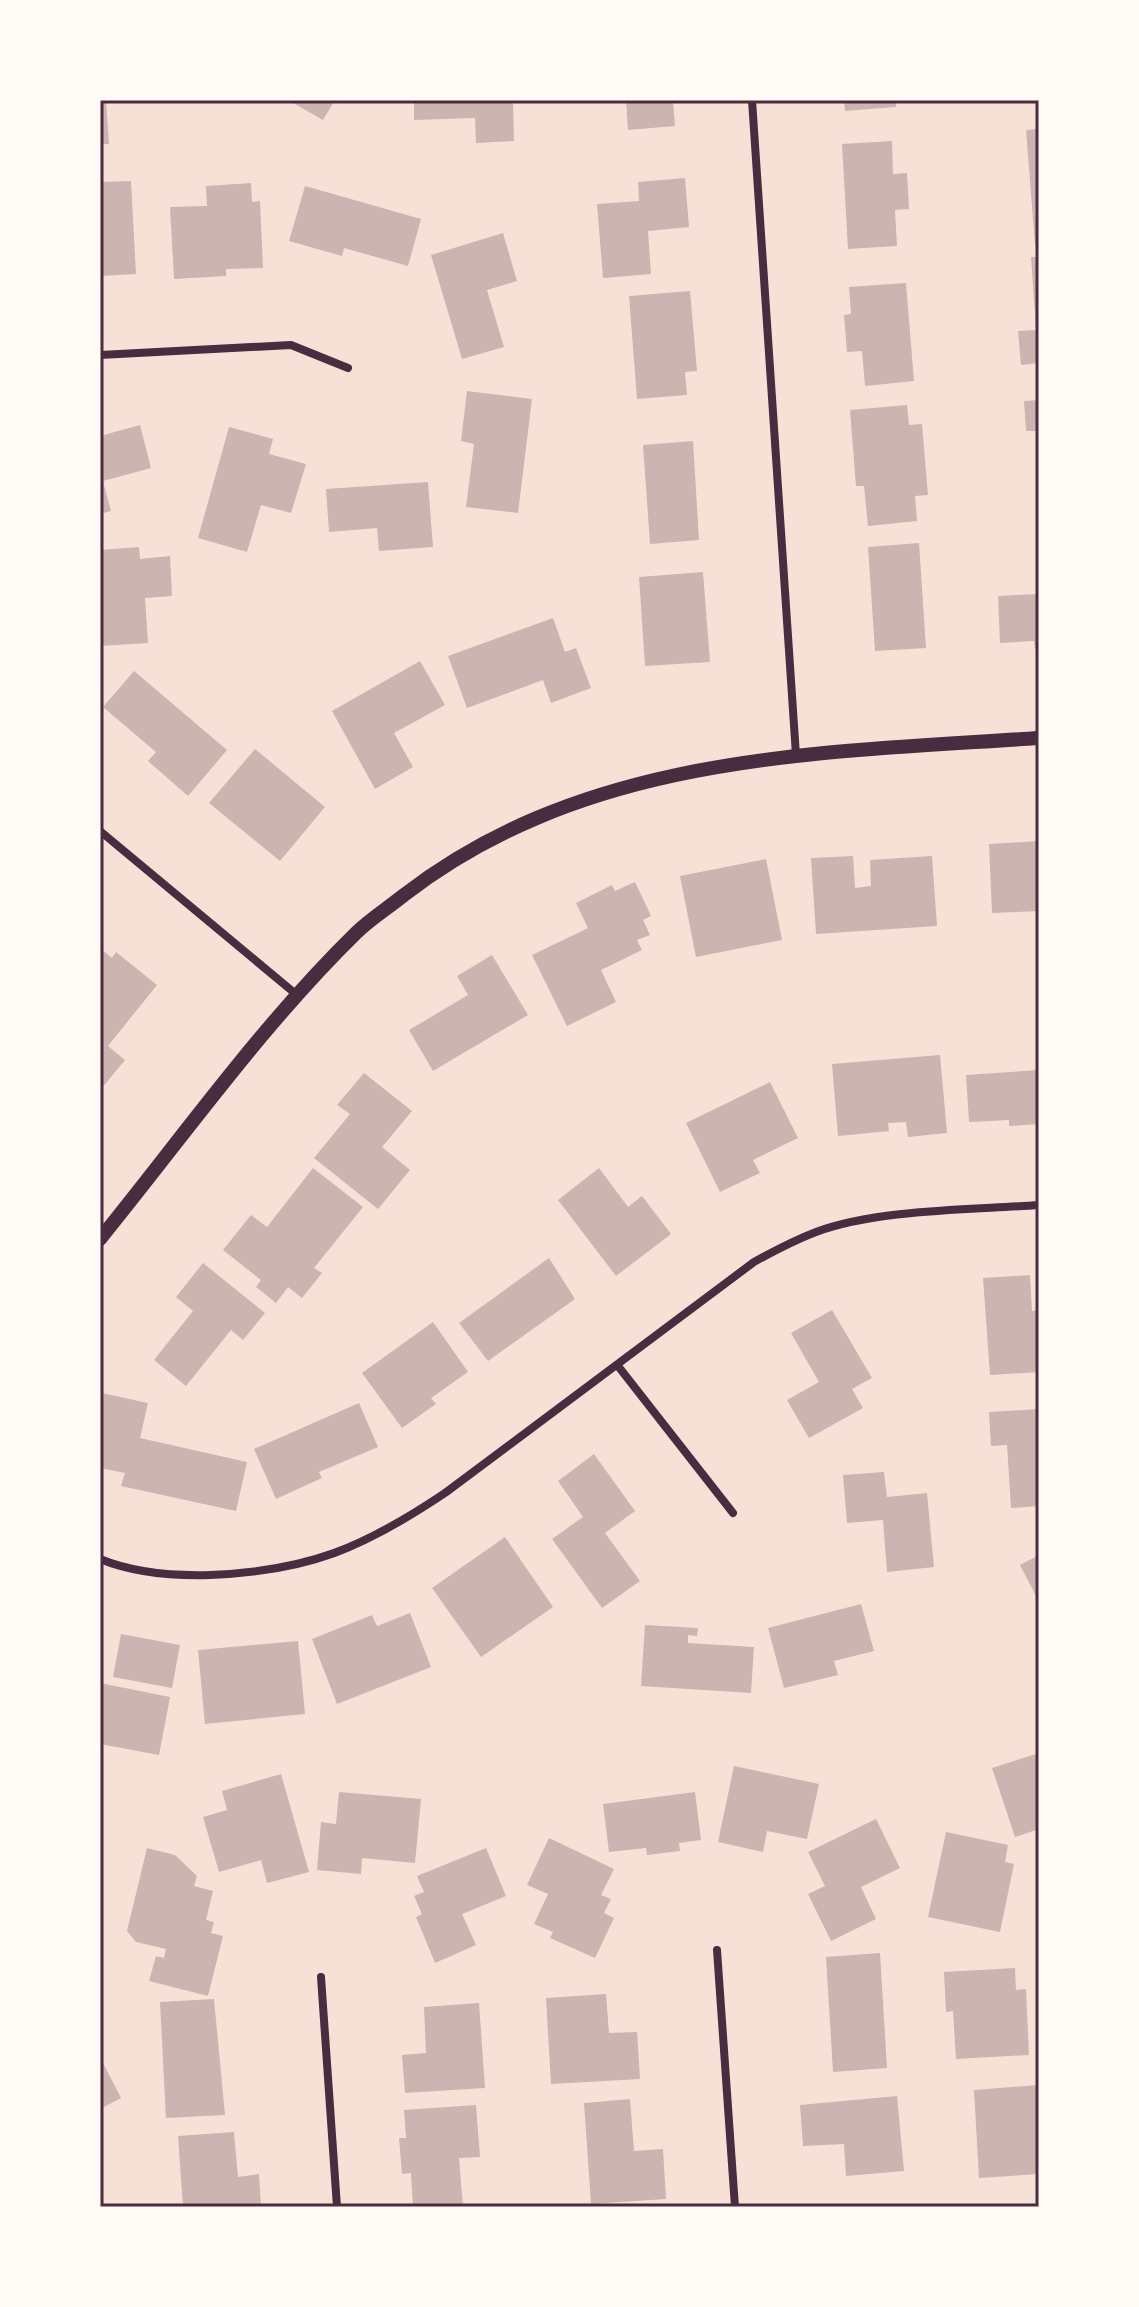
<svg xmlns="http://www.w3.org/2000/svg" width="1139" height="2307" font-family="Jost,sans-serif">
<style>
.building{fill:#ccb4b1}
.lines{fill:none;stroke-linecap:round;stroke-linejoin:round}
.minor{stroke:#4a2c40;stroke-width:8}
.tertiary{stroke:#4a2c40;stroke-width:14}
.neatline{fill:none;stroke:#4a2c40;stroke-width:3}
</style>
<rect width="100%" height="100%" fill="#f7e1d7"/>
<g class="building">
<path d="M100,100H106L109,144H100Z"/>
<path d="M288,100H335L323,120Z"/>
<path d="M414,100H531V103H513L514,141L476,143L475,118L414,120Z"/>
<path d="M626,100H673L675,126L628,130Z"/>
<path d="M844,100H896V107L845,111Z"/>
<path d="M1039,129V245H1035L1026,130Z"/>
<path d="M892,141L893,174L907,173L909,209L895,210L897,246L848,249L842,144Z"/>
<path d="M685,178L689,227L648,231L651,274L603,278L597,204L639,201L638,182Z"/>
<path d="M131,181L136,274L100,276V182Z"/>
<path d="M251,183L252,202L260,201L263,268L226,269V276L174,279L170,207L207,206L206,186Z"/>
<path d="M305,186L421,219L408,266L344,248L342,256L289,241Z"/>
<path d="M503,233L517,281L487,290L504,347L462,359L431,255Z"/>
<path d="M1031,257H1039V363L1021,365L1018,331L1036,330Z"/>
<path d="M906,283L914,381L865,386L862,351L847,352L844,315L851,314L849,287Z"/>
<path d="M690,291L697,371L685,372L687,395L637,399L629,296Z"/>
<path d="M467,391L532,399L518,513L466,507L474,444L461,441Z"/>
<path d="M1039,400V431H1026L1024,401Z"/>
<path d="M907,405L909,425L922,424L928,495L915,496L917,521L868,526L864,486H856L850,410Z"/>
<path d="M140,425L151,468L103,481L111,511L100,514V436Z"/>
<path d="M229,427L273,439L269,454L306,464L291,513L261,505L247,552L198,538Z"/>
<path d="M693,441L699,540L650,544L643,445Z"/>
<path d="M428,482L433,547L379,551L377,528L329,532L326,489Z"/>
<path d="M919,543L926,648L875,651L868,547Z"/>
<path d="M139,547L140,559L170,556L172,596L145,598L148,643L100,646V550Z"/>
<path d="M703,572L710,662L645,666L639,577Z"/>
<path d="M1039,594V649H1035L1034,641L1000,643L998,596Z"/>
<path d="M553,618L565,652L576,648L591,688L551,703L543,680L467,708L448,656Z"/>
<path d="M420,661L445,705L394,733L413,767L375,789L332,711Z"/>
<path d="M134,671L227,750L188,796L148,761L156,752L103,707Z"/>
<path d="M255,749L325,807L280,861L209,803Z"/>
<path d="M1039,841V911L992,913L989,844Z"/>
<path d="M853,856L855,888L871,886L870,860L932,856L937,926L816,934L811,858Z"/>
<path d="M766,859L782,940L696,957L680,876Z"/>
<path d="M635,882L651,916L643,920L650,935L637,940L642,950L601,970L616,1002L567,1026L532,955L588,928L576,903L612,885L615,891Z"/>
<path d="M100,948L112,958L116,952L157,985L108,1046L125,1060L102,1088Z"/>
<path d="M492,955L528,1015L433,1071L409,1030L468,995L457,976Z"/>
<path d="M940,1055L947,1133L908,1137L906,1122L888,1123L889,1131L838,1136L832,1064Z"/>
<path d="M1039,1070V1124L1009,1126V1120L969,1122L966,1075Z"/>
<path d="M364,1073L412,1111L382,1147L410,1170L378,1209L314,1158L350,1114L337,1105Z"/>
<path d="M770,1082L798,1138L753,1160L760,1173L720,1192L686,1123Z"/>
<path d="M313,1168L363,1207L314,1268L322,1273L302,1298L288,1287L276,1303L256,1287L261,1280L223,1250L251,1215L267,1227Z"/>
<path d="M599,1168L628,1207L642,1196L671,1234L616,1276L558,1200Z"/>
<path d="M549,1258L575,1299L488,1361L459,1323Z"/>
<path d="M203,1263L265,1313L243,1340L231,1330L186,1386L154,1360L193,1311L176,1297Z"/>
<path d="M1030,1275L1032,1311L1039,1310V1372L990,1375L983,1278Z"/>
<path d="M832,1310L872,1378L852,1389L863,1408L809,1438L787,1400L819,1382L791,1333Z"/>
<path d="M433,1322L468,1372L431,1398L436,1404L402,1428L362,1373Z"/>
<path d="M102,1393L148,1403L140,1438L247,1462L236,1511L121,1486L125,1473L100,1468Z"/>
<path d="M359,1403L378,1447L319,1472L322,1478L276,1499L254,1449Z"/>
<path d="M1039,1409V1506L1011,1508L1007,1445L991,1446L989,1412Z"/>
<path d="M594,1454L635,1511L605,1533L640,1581L602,1608L552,1539L583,1517L558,1481Z"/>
<path d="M884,1472L887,1497L927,1493L934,1567L887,1572L883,1520L847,1523L843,1475Z"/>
<path d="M505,1537L553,1607L481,1657L432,1588Z"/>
<path d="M1039,1555V1602L1020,1565Z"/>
<path d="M861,1604L874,1651L834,1661L838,1675L784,1688L768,1628Z"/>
<path d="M410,1613L431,1667L337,1704L312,1639L372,1615L377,1626Z"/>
<path d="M645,1625L698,1628L697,1636L688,1635V1643L754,1647L751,1693L641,1686Z"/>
<path d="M121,1634L180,1645L172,1688L113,1677Z"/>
<path d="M298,1641L305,1714L205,1724L198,1650Z"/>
<path d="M100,1683L170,1697L159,1755L100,1744Z"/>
<path d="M1039,1753V1829L1015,1837L992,1768Z"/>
<path d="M734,1766L819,1784L807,1839L767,1831L763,1852L718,1842Z"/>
<path d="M281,1774L309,1872L267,1883L261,1860L219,1872L203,1817L227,1810L222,1791Z"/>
<path d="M339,1792L421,1799L415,1863L362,1858L361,1874L317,1870L321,1822L336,1824Z"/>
<path d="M695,1792L701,1840L679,1843L680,1851L647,1855L646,1848L609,1852L603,1804Z"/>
<path d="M876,1819L900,1868L861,1887L876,1919L831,1941L808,1894L825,1886L808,1852Z"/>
<path d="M946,1832L1008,1845L1005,1862L1014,1864L1000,1932L928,1917Z"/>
<path d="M549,1838L614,1869L601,1895L611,1899L604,1913L614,1918L595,1958L550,1938L553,1932L534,1924L548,1894L527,1885Z"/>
<path d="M147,1848L175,1855L197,1876L194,1886L213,1891L206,1920L214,1922L211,1933L223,1936L208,1996L149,1981L156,1956L164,1958L166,1949L136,1942L127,1931Z"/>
<path d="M486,1848L506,1896L462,1914L476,1945L435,1963L416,1917L422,1914L414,1896L424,1892L417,1876Z"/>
<path d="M880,1953L887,2068L833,2072L826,1957Z"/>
<path d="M1015,1968L1016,1990L1026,1989L1029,2055L956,2059L953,2011L946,2012L944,1972Z"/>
<path d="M606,1994L609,2033L637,2032L640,2079L551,2084L546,1998Z"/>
<path d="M214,1999L225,2115L166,2118L160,2002Z"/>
<path d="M479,2003L485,2088L405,2093L402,2055L426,2053L424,2007Z"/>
<path d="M100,2057L121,2098L100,2109Z"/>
<path d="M1039,2085V2174L979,2178L974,2090Z"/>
<path d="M897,2096L904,2171L846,2176L844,2144L803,2146L800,2105Z"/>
<path d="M630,2099L634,2151L663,2149L666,2199L591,2204L584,2103Z"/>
<path d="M476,2105L480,2157L459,2158L463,2207H413L411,2173L402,2174L399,2138H406L404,2110Z"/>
<path d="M234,2132L238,2177L259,2174L261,2207H183L178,2136Z"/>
</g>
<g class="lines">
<g class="minor">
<path d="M752,100L796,755"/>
<path d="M100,355L291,345L348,368"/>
<path d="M100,831L297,995"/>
<path d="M618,1366L733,1513"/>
<path d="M100,1559C134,1573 174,1576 210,1575C309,1571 363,1548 445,1493L754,1262C774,1251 795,1240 816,1232C878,1209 972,1210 1039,1205"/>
<path d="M717,1950L735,2207"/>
<path d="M321,1977L337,2207"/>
</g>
<path class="tertiary" d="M100,1239C183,1137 261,1026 356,933C370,919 388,908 404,895C588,753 817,753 1039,738"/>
</g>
<rect width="1139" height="2307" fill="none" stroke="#fffaf5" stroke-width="204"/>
<rect x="102" y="102" width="935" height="2103" class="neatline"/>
</svg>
